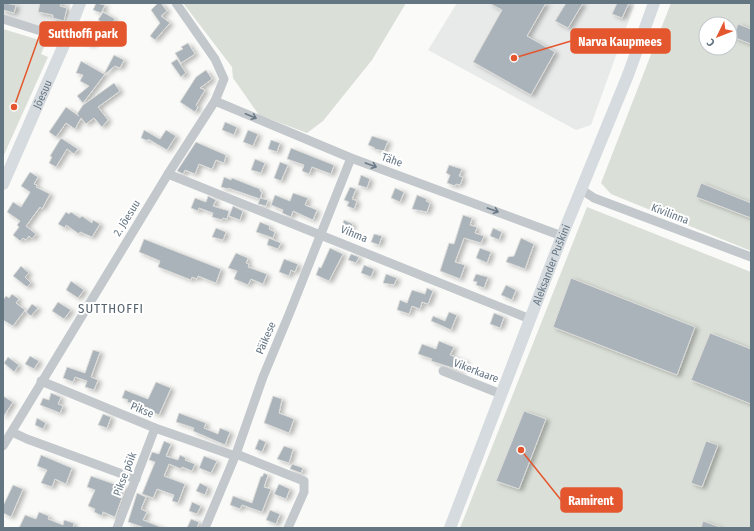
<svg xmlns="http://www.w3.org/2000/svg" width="754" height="531" font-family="'Fira Sans Condensed',sans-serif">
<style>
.built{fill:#e8e9e9}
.green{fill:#dadfd7;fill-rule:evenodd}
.building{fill:#aab3b9;stroke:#dcdcda;filter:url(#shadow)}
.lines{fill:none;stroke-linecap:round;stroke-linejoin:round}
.street{stroke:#c3c8cc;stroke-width:9}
.secondary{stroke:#d6dbdf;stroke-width:12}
.oneway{stroke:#6a7a87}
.labels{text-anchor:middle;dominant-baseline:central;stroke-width:4;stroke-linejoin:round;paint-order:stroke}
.street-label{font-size:11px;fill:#657683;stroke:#fff}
.quarter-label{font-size:13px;letter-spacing:1px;fill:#57646e;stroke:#fff}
.leader{fill:none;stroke:#e4572e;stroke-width:1.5}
.callout-dot{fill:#e4572e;stroke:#fff;stroke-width:1.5}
.callout{fill:#e4572e;stroke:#e4572e;stroke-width:1.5}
.callout-label{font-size:12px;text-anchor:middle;font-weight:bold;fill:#fff}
</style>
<defs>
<filter id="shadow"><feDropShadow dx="3.5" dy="2" stdDeviation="2" flood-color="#0004"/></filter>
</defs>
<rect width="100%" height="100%" fill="#fafaf8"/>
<g class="built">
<path d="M3,3H71L61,33L3,16Z"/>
<path d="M457,3H635L591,125L576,130L428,50Z"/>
</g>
<g class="green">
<path d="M183,3H406L372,60L323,121L307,133L259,115L233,78L232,67Z"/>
<path d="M671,3H751V251L611,194L601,183ZM706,24H730V48H706Z"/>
<path d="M3,29L46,42L41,54L48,57L3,157Z"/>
<path d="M587,207L751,272V528H460Z"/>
</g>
<g class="building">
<path d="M4,3L16,5L14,13L3,10Z"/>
<path d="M40,3H61L60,6L67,8L64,21L53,18V15L38,12Z"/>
<path d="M96,3L105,5L101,13L93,10Z"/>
<path d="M158,3H161L167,11L161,16L170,23L155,40L150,36L160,23L151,10Z"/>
<path d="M489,3H546L527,36L555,52L531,95L473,62L502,10Z"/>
<path d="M566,3H583L568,28L555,21Z"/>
<path d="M617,3H629L622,18L612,14Z"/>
<path d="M103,12L115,19L110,27L98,20Z"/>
<path d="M85,21L95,24L92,33L96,34L92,45L82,41L86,29L83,28Z"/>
<path d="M738,24L751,29V44L733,37Z"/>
<path d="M188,43L195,54L181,63L175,53L183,49L181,47Z"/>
<path d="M114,55L124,60L120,68L115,66L105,74L83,103L77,96L89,86L80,81L83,75L76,73L81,61L104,74Z"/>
<path d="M177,59L186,73L181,77L171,63Z"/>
<path d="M206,70L212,79L200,88L205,90L196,105L198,107L195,112L180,102L196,77Z"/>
<path d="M114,83L120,91L98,107L108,120L102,127L94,118L86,124L81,118L75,129L66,123L56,137L49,132L66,107L79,116L77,114L83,105Z"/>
<path d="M225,122L237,127L234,135L222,130Z"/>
<path d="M144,130L160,139L166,130L176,136L167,150L148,139V141L141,138Z"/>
<path d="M248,130L258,134L253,146L243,142Z"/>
<path d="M372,136L388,141L384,151L374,149L375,148L368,145Z"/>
<path d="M61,138L78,149L74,154L67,149L56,167L49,163L52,157L50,156Z"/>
<path d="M271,140L280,143L277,152L268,149Z"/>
<path d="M196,142L226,155L224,163L216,160L212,169L199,164L195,174L185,170L183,174L177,171Z"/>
<path d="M291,148L334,165L331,174L312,167L309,174L302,171L304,165L287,159Z"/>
<path d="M255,159L265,163L261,173L251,170Z"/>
<path d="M280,162L288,165L281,181L274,178Z"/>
<path d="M449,165L462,169L459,176L463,177L460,185L456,184L455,186L447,183L450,175L446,173Z"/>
<path d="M30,172L38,177L34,184L37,185L36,187L50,194L42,209L40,207L26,226L36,234L32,239L29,236L26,240L23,238L20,241L13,235L19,227L17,225L20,221L7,212L13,202L21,207L28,196L30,192L21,186Z"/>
<path d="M361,175L370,179L367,188L358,185Z"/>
<path d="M224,177L231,180L232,178L260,189V191L262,192L260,199L228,188V189L221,187Z"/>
<path d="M701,183L751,203V218L696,197Z"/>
<path d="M350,187L356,189L352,199L357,201L354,209L347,206L349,202L344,200Z"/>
<path d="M395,188L404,192L400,202L391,198Z"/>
<path d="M293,193L308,198L305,205L317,210L313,220L293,211L291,217L282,213L283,210L271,205L275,195L290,201Z"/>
<path d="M417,195L427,199L426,201L430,203L427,212L412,209Z"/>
<path d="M208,196L216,200L213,206L229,211L227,219L223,218L222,220L212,217L213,213L199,208L198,211L191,208L195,198L206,202Z"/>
<path d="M260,198L268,200L266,206L258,204Z"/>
<path d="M233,206L243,211L240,220L229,216Z"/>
<path d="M66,212L69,214L71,212L80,218L82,216L92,223L93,220L100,224L92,237L80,232L79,234L66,225L65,228L58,224Z"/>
<path d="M463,215L472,218L470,225L477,227L475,233L484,236L481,243L464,238L455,262L465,265L460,279L440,271L449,243L454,244Z"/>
<path d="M344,220L353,224L349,232L341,228Z"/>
<path d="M260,222L270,226L269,229L275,232L273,238L256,232Z"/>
<path d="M216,228L226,232L223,240L212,237Z"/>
<path d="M493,228L502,232L499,240L490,236Z"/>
<path d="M374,234L382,236L379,245L371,242Z"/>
<path d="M269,238L281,243L278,249L267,245Z"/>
<path d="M521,238L534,244L525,269L506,262L508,257L514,256Z"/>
<path d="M144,239L221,269L216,283L198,276L197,279L192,277L191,280L158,267L160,261L139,252Z"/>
<path d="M330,248L343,254L329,281L316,275L319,267L321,268Z"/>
<path d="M480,248L491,252L487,263L476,258Z"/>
<path d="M236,253L248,258L246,263L249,264L248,267L267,274L263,284L251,279L248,285L234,279L237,271L228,268Z"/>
<path d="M351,254L359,257L356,263L348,260Z"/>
<path d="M284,259L298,264L295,272L291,270L289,276L279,272Z"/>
<path d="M364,265L374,269L371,277L361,273Z"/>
<path d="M21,266L29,273L25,277L31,283L27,287L13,276Z"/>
<path d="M386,274L397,278L394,285L383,283Z"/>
<path d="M476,274L488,277L484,288L476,285L477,282L473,281Z"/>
<path d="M571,278L695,327L677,375L553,327Z"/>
<path d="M71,281L84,290L78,298L66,290Z"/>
<path d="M506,285L516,290L512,300L501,295Z"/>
<path d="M427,288L433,291L428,304L422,302L420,309L412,306L409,314L397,310L400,300L407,303L412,290L425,294Z"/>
<path d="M12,294L19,299L16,303L25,310L13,326L3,320V300L6,296L9,298Z"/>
<path d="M58,302L71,310L64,319L52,311Z"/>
<path d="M32,304L38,308L31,316L26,312Z"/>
<path d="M449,312L457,315L451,330L431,321L433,316L445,321Z"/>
<path d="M494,313L504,317L500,328L490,324Z"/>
<path d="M710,333L751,349V404L691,380Z"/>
<path d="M439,341L454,347L450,355L466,361L462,371L431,361L432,359L418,354L422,344L436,349Z"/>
<path d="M93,350L100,352L91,377L98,380L94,390L85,387L87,381L75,377L73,382L63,378L67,367L85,373Z"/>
<path d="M30,356L39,361L34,369L25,364Z"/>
<path d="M8,357L19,365L14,372L4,363Z"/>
<path d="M156,382L171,388L159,415L150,411L151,409L127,402L128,400L122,398L125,390L148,399Z"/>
<path d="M51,393L61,397L58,404L63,406L60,413L40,405L43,398L49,400Z"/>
<path d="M3,396L13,402L3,417Z"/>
<path d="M273,396L282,399L279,413L294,419L289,433L264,423Z"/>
<path d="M524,411L546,419L519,489L496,481Z"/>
<path d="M179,413L206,423L204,428L218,434L220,428L230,432L225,445L193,431L194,428L176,422Z"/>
<path d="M103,414L111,417L107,428L98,425Z"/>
<path d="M37,418L46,423L43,429L35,425Z"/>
<path d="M259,439L266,442L262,452L255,449Z"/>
<path d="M164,441L171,444L166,456L178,460L180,455L186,458L185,460L195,464L192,471L182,467L181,469L169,464L164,476L185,484L178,503L172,501L174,495L157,489L153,498L142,494L155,462L149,460L152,452L159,454Z"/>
<path d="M706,441L718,445L702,487L691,483Z"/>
<path d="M284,446L293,449L289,463L277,459Z"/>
<path d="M41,455L72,468L66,484L55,479L52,487L41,483L47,470L37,466Z"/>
<path d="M204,456L217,461L211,473L199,468Z"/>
<path d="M292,464L303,468L301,473L290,469Z"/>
<path d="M264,473L268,475L264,487L271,489L262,512L242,505L240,509L230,505L233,496L252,503L261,476L262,477Z"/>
<path d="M91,476L120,486L121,485L126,487L115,517L103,512L102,516L94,512L95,509L88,506L95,490L87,487Z"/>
<path d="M200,483L208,487L205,495L196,491Z"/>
<path d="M279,484L290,489L286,499L274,494Z"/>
<path d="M13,485L23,489L11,517L3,513V506Z"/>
<path d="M137,493L146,497L141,509L147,512L143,520L163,528H145L128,522Z"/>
<path d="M192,502L201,506L197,514L189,511Z"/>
<path d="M270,510L280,514L276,524L266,520Z"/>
<path d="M39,512L49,516L48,519L63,525L64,520L74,523L73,528H19L25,515L36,519Z"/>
<path d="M191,519L199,522L197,528H187Z"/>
<path d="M703,521L720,527V528H701Z"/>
</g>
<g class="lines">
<g class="street">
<path d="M3,19L66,39"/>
<path d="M215,101L351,158L562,236"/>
<path d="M168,174L530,319"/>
<path d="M582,190L594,198L751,257"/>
<path d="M443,371L501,394"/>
<path d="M41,381L155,428L235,456"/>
<path d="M12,432L27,439L136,479"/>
<path d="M3,446L168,174L215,101L224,79L215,59L176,3"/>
<path d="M236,454L304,481V492L288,528"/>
<path d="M117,528L155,428"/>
<path d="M205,528L236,454L263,377L290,312L351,158"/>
</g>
<g class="secondary">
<path id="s1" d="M3,184L63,47L80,3"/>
<path id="s2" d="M450,528L562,236L628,75L654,3"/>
</g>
</g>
<defs><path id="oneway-shaft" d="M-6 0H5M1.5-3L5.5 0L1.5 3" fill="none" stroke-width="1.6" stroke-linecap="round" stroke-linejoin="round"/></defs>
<g class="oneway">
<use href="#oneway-shaft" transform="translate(251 116) rotate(23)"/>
<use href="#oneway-shaft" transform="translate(371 165) rotate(20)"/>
<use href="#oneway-shaft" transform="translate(493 210) rotate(20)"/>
</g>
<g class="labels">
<g class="street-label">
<text stroke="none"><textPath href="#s1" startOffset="98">Jõesuu</textPath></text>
<text transform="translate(392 160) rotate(20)">Tähe</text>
<text transform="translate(670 214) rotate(21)">Kivilinna</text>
<text transform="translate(127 218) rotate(-58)">2. Jõesuu</text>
<text transform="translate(354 234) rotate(22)">Vihma</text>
<text stroke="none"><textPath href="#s2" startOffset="282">Aleksander Puškini</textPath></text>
<text transform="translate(266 338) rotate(-67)">Päikese</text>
<text transform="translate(476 371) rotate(21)">Vikerkaare</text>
<text transform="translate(142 410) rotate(22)">Pikse</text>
<text transform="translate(125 474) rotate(-69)">Pikse põik</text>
</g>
<g class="quarter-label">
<text x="111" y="308">SUTTHOFFI</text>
</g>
</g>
<path class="leader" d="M14 107L40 34M514 58L571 41M521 450L561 500"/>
<g class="callout-dot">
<circle cx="14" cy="107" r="4"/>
<circle cx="514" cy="58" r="4"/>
<circle cx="521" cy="450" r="4"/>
</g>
<g class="callout">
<rect x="40" y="22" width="86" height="24" rx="4"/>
<rect x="571" y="29" width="99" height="24" rx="4"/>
<rect x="561" y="488" width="61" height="24" rx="4"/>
</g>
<g class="callout-label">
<text x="83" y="38">Sutthoffi park</text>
<text x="620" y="46">Narva Kaupmees</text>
<text x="591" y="505">Ramirent</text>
</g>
<rect width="754" height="531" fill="none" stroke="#657683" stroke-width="8"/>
<g transform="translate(718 36) rotate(227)"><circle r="19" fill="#ffffff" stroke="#c1c8cd"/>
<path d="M0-3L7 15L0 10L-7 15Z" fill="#e4572e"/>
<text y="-6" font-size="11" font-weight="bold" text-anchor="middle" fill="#657683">С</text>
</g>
</svg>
